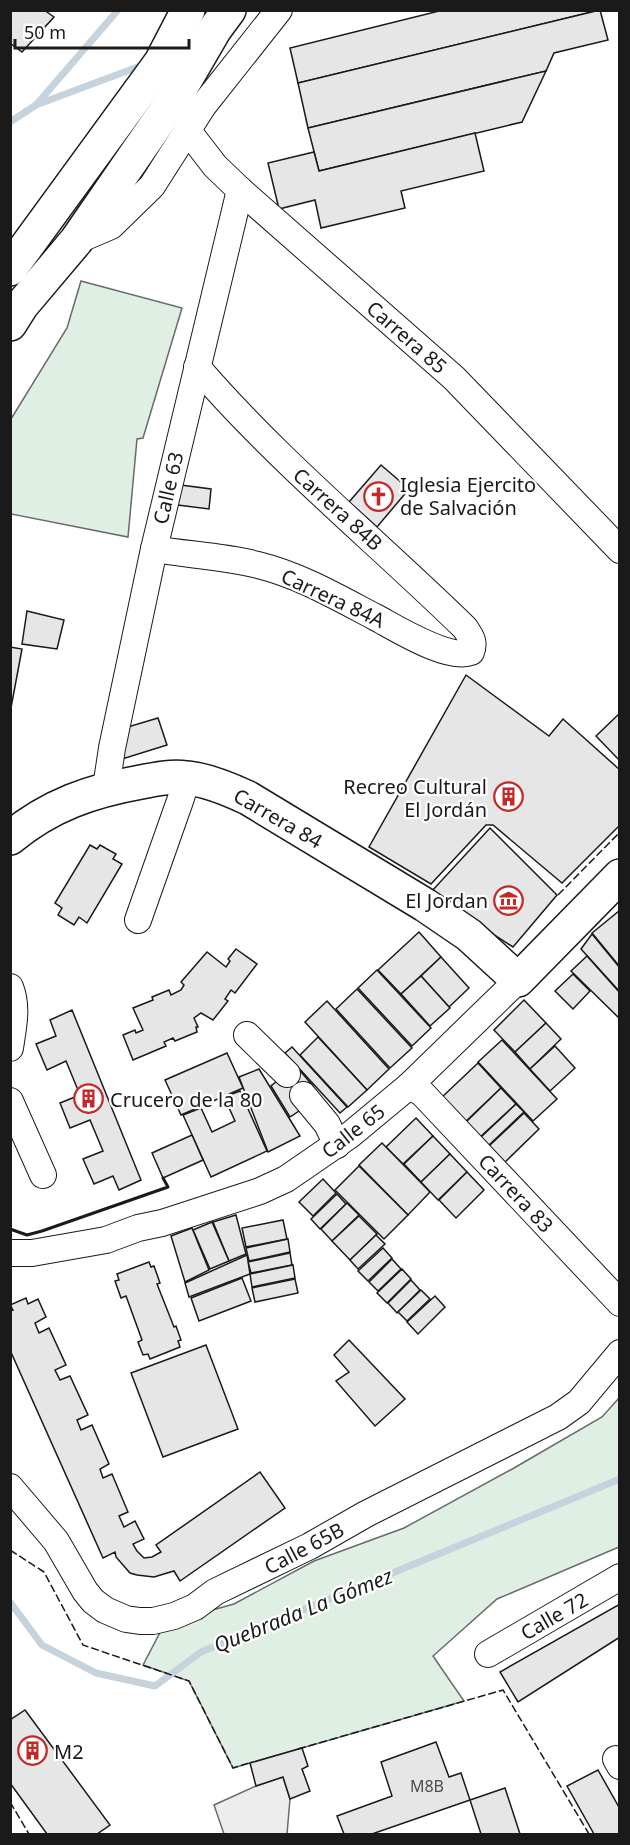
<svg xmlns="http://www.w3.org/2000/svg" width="630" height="1845" font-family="'Noto Sans',sans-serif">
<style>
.green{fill:#e0efe3;stroke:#6a6a6a;stroke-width:1.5}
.parking{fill:#ededed;stroke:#6a6a6a;stroke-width:1.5}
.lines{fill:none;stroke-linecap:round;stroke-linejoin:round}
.stream{stroke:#c6d2dc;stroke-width:7}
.building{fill:#e6e6e6;stroke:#1a1a1a;stroke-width:1.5}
.minor-casing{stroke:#1a1a1a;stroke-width:28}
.major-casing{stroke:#1a1a1a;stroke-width:36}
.highway-casing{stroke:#1a1a1a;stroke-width:36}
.minor{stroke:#fff;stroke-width:26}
.major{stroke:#fff;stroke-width:33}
.highway{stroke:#fff;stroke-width:33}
.fence{stroke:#1a1a1a;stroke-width:1.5;stroke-dasharray:8 3;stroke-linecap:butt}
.wall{stroke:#1a1a1a;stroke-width:3}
.labels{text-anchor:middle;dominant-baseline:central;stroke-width:4.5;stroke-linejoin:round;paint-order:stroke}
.number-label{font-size:16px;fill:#4d4d4d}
.street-label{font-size:20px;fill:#1a1a1a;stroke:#fff}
.poi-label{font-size:20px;fill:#1a1a1a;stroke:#fff;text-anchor:start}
.water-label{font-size:21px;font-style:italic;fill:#1a1a1a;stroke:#fff}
</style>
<rect width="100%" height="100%" fill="#fff"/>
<g class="green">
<path d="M81,281L182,308L143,438L137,439L128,537L11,514V419L67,328Z"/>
<path d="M619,1398V1547L497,1599L433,1656L464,1701L233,1768L189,1681L143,1665L165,1623L234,1604L314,1561L404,1528L514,1468L602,1417Z"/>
</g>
<path class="parking" d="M283,1777L290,1799L287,1834H224L214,1805L256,1786Z"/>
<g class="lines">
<g class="stream">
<path d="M36,105L143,65"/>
<path d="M10,122L36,105L118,10"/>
<path d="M10,1602L42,1645L96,1673L155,1686L201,1652L620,1479"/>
</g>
</g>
<g class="building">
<path d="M10,10H44L54,17L22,52L10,43Z"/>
<path d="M443,10H600L298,83L290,48Z"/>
<path d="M600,10L608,40L554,53L546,71L308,128L298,83Z"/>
<path d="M546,71L522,122L319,171L308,128Z"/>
<path d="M475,133L484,171L401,191L405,208L321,228L315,200L279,209L268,163L314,152L319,171Z"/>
<path d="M381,465L409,489L377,527L349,502Z"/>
<path d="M173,484L211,489L209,509L170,504Z"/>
<path d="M27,611L64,620L57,649L22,644Z"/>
<path d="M10,647L22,649L10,713Z"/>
<path d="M466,675L549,736L563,719L620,770V825L562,883L493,825H486L431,884L369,847Z"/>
<path d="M620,713V761L596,736Z"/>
<path d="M158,718L167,745L119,760L121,729Z"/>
<path d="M490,828L557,895L513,947L430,893Z"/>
<path d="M90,845L97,849L100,845L116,854L113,859L122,864L87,923L79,917L74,925L58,915L62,908L55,903Z"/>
<path d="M619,911H620V967L592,933Z"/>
<path d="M419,932L441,957L401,994L378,970Z"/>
<path d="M592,934L620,968V992L581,949Z"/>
<path d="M236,949L257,964L235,993L231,990L225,999L228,1001L213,1020L201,1013L194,1018L198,1027H196L197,1032L175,1041L173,1038L164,1042L166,1046L133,1060L123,1035L135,1030L136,1033L143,1030L133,1008L153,1000L152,997L169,990L171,995L181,990L184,985L181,982L207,952L226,967L230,961L228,959Z"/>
<path d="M587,956L620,993V1019L571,971Z"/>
<path d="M441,957L469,988L449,1007L421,976Z"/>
<path d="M377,970L431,1028L412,1046L358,988Z"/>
<path d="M573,974L590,991L573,1009L555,991Z"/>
<path d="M421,976L450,1008L430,1026L401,994Z"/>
<path d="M357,989L412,1048L390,1068L336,1009Z"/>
<path d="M524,1000L546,1023L515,1052L494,1030Z"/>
<path d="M327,1001L389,1069L367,1090L305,1022Z"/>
<path d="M72,1010L141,1180L119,1190L113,1176L94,1184L83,1159L103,1151L90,1120L70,1128L60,1103L80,1095L66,1061L47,1070L36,1044L56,1036L50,1020Z"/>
<path d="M546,1023L561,1039L530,1069L515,1052Z"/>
<path d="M318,1037L367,1090L348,1107L300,1055Z"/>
<path d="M502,1040L557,1099L533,1121L478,1062Z"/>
<path d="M555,1046L575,1068L550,1091L530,1069Z"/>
<path d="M292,1047L347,1107L340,1113L285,1053Z"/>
<path d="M227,1053L243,1088L181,1115L165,1080Z"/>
<path d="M478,1063L501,1088L463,1124L440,1099Z"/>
<path d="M296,1066L313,1086L296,1101L302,1109L290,1117L271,1086Z"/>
<path d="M259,1069L300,1136L268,1152L239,1077Z"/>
<path d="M501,1088L516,1104L479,1138L465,1123Z"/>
<path d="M240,1091L267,1151L211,1177L183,1115L201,1108L212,1132L235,1121L224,1097Z"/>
<path d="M516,1104L524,1112L488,1146L480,1138Z"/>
<path d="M524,1113L539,1129L504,1163L488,1147Z"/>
<path d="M416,1118L433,1136L403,1164L386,1147Z"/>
<path d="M192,1135L203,1160L163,1178L152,1153Z"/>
<path d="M433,1136L450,1154L421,1182L404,1164Z"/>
<path d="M382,1143L430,1192L408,1215L359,1165Z"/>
<path d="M450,1154L467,1172L438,1200L421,1182Z"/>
<path d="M359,1166L408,1215L384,1239L335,1190Z"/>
<path d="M467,1172L484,1190L456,1218L439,1200Z"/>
<path d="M323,1179L336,1193L313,1216L299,1202Z"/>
<path d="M337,1194L346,1204L320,1229L311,1219Z"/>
<path d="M347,1203L359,1215L332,1241L321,1229Z"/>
<path d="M236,1215L246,1254L229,1261L213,1222Z"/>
<path d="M359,1216L377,1234L350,1260L332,1241Z"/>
<path d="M283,1220L287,1239L246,1247L242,1228Z"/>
<path d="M212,1222L229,1261L210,1269L193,1230Z"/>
<path d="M192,1228L209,1270L185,1282L171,1236Z"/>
<path d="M376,1235L385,1244L358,1269L350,1260Z"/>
<path d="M288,1239L290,1252L249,1261L246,1248Z"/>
<path d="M383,1248L392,1258L368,1281L358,1271Z"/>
<path d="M290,1253L292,1265L251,1273L248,1262Z"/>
<path d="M247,1255L250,1274L189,1297L185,1283Z"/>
<path d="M392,1259L401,1269L378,1291L369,1282Z"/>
<path d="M149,1262L151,1267L154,1266L160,1283L157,1284L174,1327L176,1326L181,1340L178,1341L180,1347L150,1359L148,1354L143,1355L138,1342L142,1340L126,1296L121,1298L115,1281L119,1280L117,1274Z"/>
<path d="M293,1265L295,1278L252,1287L250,1274Z"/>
<path d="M402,1269L411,1279L387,1303L377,1293Z"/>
<path d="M242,1278L251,1301L199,1321L191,1298Z"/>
<path d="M295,1279L298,1293L255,1302L252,1288Z"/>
<path d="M411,1280L420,1290L397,1313L388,1303Z"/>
<path d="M421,1290L430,1299L407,1321L398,1312Z"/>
<path d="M435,1296L445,1307L418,1334L407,1322Z"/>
<path d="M26,1298L28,1304L38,1299L46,1317L35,1323L39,1333L49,1328L66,1365L55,1370L60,1380L70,1376L88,1415L77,1420L81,1430L92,1425L109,1464L100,1469L103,1478L112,1474L128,1512L119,1516L124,1527L135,1521L144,1539L133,1544L137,1551L144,1558L152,1557L161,1552L156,1545L260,1472L285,1508L180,1581L174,1571L154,1577L137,1575L130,1573L116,1557L115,1552L103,1558L10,1350V1311L13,1310L10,1305Z"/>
<path d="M349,1340L405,1399L375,1426L336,1381L349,1372L334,1355Z"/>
<path d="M206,1345L238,1429L163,1457L131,1373Z"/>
<path d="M620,1604V1637L518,1702L500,1672Z"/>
<path d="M25,1710L110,1825L97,1834H47L10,1783V1720Z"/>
<path d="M436,1742L449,1777L461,1773L470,1800L372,1834H344L337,1816L392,1796L381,1762Z"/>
<path d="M302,1748L308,1766L302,1769L310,1791L290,1799L283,1777L256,1786L250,1763Z"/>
<path d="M598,1770L620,1809V1834H594L567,1786Z"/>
<path d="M505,1788L520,1834H481L470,1800Z"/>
</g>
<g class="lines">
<defs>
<g id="minor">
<path d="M188,131L215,166L240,190L454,378L620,550"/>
<path d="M76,241L111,226L152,186L203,106L279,10"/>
<path d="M154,549C188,555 224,556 258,565C299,575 337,597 375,617C396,628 448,661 471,652C475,642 471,637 465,628C376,541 279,462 197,367"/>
<path d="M106,788L112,748L154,549L240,190"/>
<path d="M138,920L181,798L187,778"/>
<path d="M10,987C18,1007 13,1027 10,1048"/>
<path d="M247,1035L287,1074"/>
<path d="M409,1086L422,1093L620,1303"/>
<path d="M303,1095L327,1124L337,1145"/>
<path d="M10,1101L43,1175"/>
<path d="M10,1253H32L106,1240L138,1228L162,1223L260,1191L286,1179L350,1135L409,1086L518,980"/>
<path d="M10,1487L56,1541L85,1591L93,1601L105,1610L126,1619L140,1621H153L174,1616L195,1607L215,1592L310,1546L366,1514L558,1417L579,1402L620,1353"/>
<path d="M488,1654L620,1577"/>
<path d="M616,1759L620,1766"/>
</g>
<path id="major" d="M10,838C50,805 91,791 141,782C156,779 171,776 187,778C208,780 229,789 248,798L425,905L469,935L518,980L620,876"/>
<g id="highway">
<path d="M10,269L161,62L188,10"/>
<path d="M10,324L22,305L76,241L176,96L215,29L229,10"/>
</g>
</defs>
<use href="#minor" class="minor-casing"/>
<use href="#major" class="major-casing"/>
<use href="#highway" class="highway-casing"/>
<use href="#minor" class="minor"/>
<use href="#major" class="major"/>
<use href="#highway" class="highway"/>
<g class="fence">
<path d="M558,895L620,832"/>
<path d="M10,1550L44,1572L83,1645L189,1681L233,1768L252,1762"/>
<path d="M298,1749L503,1690L589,1834"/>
<path d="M10,1802L29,1834"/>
</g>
<path class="wall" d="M10,1229L27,1235L42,1231L168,1187L163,1178"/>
</g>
<defs>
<symbol id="church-ring" viewBox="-11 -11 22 22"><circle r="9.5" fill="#fff" stroke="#c62828" stroke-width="1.5"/><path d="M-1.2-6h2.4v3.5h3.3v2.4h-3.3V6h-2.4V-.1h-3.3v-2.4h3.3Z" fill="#c62828"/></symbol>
<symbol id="building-ring" viewBox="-11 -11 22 22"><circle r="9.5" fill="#fff" stroke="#c62828" stroke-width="1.5"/><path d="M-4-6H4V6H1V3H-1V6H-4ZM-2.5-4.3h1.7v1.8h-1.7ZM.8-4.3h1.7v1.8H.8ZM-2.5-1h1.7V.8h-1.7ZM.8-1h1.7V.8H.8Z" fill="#c62828"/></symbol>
<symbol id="museum-ring" viewBox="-11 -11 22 22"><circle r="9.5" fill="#fff" stroke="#c62828" stroke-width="1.5"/><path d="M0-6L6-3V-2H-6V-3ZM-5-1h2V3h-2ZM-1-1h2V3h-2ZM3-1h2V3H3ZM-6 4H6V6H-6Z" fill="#c62828"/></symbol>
</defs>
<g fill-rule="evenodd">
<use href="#church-ring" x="362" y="480" width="33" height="33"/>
<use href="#building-ring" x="492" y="780" width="33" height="33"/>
<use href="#museum-ring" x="492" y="884" width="33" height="33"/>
<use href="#building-ring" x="72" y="1082" width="33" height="33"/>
<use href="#building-ring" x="16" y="1734" width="33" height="33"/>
</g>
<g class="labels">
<g class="number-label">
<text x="427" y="1786">M8B</text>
</g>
<g class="street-label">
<text transform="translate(407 337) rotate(41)">Carrera 85</text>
<text transform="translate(168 488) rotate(-77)">Calle 63</text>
<text transform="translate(338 509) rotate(42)">Carrera 84B</text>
<text transform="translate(333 598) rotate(25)">Carrera 84A</text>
<text transform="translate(278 818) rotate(30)">Carrera 84</text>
<text transform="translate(353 1131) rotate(-38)">Calle 65</text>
<text transform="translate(516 1193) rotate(47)">Carrera 83</text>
<text transform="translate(304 1548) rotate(-28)">Calle 65B</text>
<text transform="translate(554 1616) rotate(-30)">Calle 72</text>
</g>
<g class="poi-label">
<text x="400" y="484">Iglesia Ejercito<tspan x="400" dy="23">de Salvación</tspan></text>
<text x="487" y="786" text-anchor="end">Recreo Cultural<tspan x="487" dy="23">El Jordán</tspan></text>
<text x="488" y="900" text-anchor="end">El Jordan</text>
<text x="110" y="1099">Crucero de la 80</text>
<text x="54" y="1751">M2</text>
</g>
<g class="water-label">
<text transform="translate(303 1610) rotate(-22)">Quebrada La Gómez</text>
</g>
</g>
<rect width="630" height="1845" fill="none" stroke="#1a1a1a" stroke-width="24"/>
<path d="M15 39v9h174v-9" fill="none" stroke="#1a1a1a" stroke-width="3"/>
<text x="24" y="39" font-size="18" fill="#1a1a1a" stroke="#ffffff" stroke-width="4.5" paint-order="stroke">50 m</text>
</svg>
